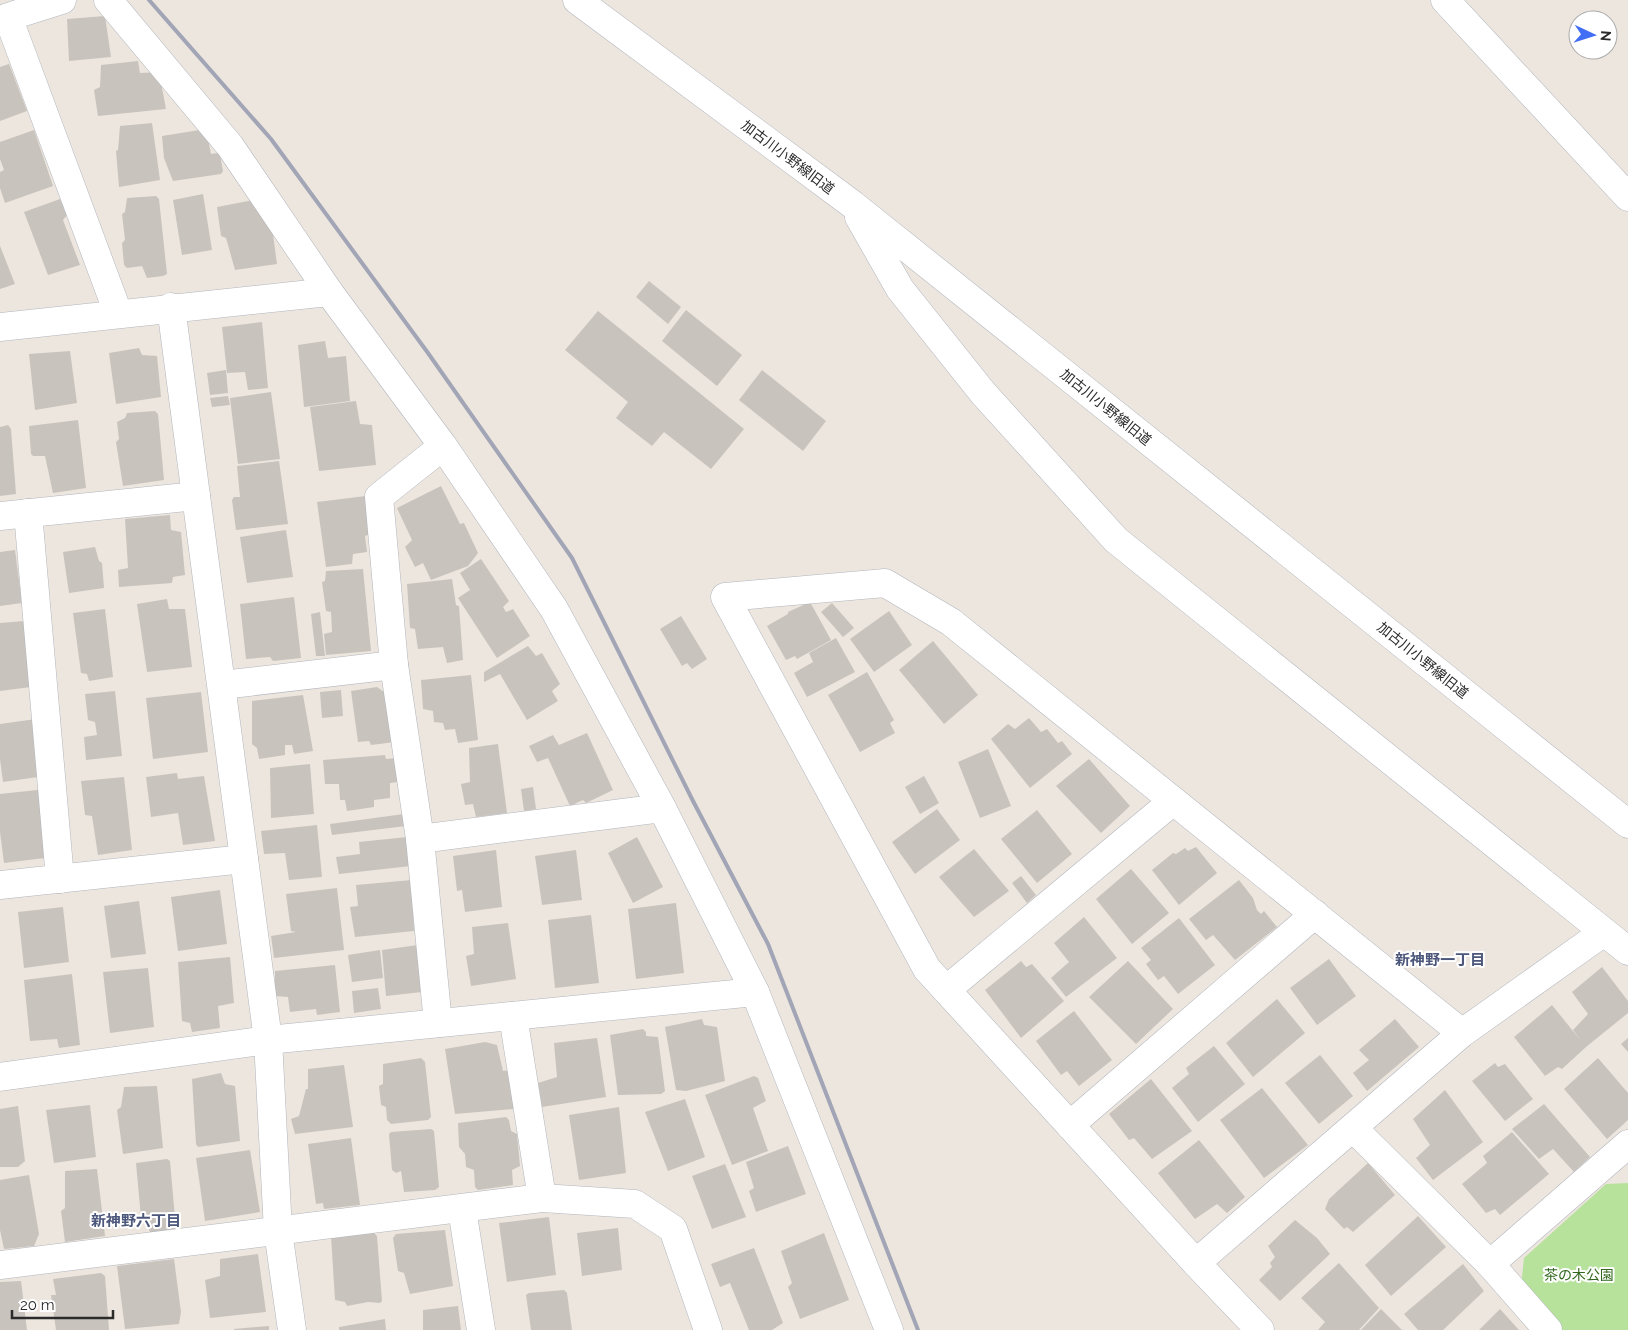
<svg xmlns="http://www.w3.org/2000/svg" width="1628" height="1330" font-family="Raleway,'Noto Sans JP',sans-serif">
<style>
.green{fill:#b7e29c}
.building{fill:#c8c3bd}
.lines{fill:none;stroke-linecap:round;stroke-linejoin:round}
.minor-casing{stroke:#b1b5be;stroke-width:29}
.minor{stroke:#fff;stroke-width:28}
.rail{stroke:#a1a5b5;stroke-width:4}
.labels{text-anchor:middle;dominant-baseline:central;stroke-width:4;stroke-linejoin:round;paint-order:stroke}
.street-label{font-size:14px;fill:#2b2b2b;stroke:#fff}
.park-label{font-size:14px;fill:#30671c;stroke:#fff}
.neighbourhood-label{font-size:15px;font-weight:bold;fill:#4c577b;stroke:#fff}
</style>
<rect width="100%" height="100%" fill="#ede6de"/>
<path class="green" d="M1628,1183V1330H1560L1521,1286L1524,1258L1606,1184Z"/>
<g class="building">
<path d="M105,16L111,57L69,61L67,19Z"/>
<path d="M138,61L140,73L159,72L166,109L98,116L94,90L100,87L101,65Z"/>
<path d="M9,64L27,111L0,121V67Z"/>
<path d="M152,123L160,180L119,187L116,151L118,150L120,126Z"/>
<path d="M206,129L211,154L218,153L220,155L223,171L221,174L173,181L164,158L162,136Z"/>
<path d="M34,130L53,186L5,203L0,188V172L4,170L0,159V142Z"/>
<path d="M203,194L212,250L182,255L173,200Z"/>
<path d="M156,196L159,199L167,274L163,276L147,278L142,266L127,268L124,265L122,243L125,240L122,214L125,212L127,198Z"/>
<path d="M60,199L67,215L63,220L80,265L48,275L24,212Z"/>
<path d="M258,199L270,212L277,264L235,270L226,238L221,236L217,207Z"/>
<path d="M0,246L15,284L0,289Z"/>
<path d="M649,281L681,307L668,324L636,297Z"/>
<path d="M686,310L742,355L717,386L662,341Z"/>
<path d="M598,311L744,429L711,469L664,432L652,446L616,418L628,402L565,350Z"/>
<path d="M262,322L268,388L248,390L245,372L227,373L222,327Z"/>
<path d="M325,341L328,358L346,356L350,401L304,407L298,345Z"/>
<path d="M139,348L142,355L157,356L161,397L116,404L109,353Z"/>
<path d="M70,351L77,403L35,410L29,354Z"/>
<path d="M226,370L228,393L210,395L207,373Z"/>
<path d="M762,370L826,421L803,451L739,400Z"/>
<path d="M271,392L280,459L238,464L230,398Z"/>
<path d="M228,396L230,405L212,407L210,398Z"/>
<path d="M356,401L360,424L372,425L376,465L319,471L310,407Z"/>
<path d="M155,411L158,414L164,480L123,486L116,442L119,439L117,422L125,418L127,413Z"/>
<path d="M78,420L86,488L53,493L45,456H33L31,454L29,426Z"/>
<path d="M8,425L11,429L16,494L0,496V427Z"/>
<path d="M279,461L288,524L236,530L232,500L234,497H240L237,466Z"/>
<path d="M441,486L460,524L464,523L478,553L468,566L431,580L423,563L415,567L405,547L412,540L397,508Z"/>
<path d="M366,496L371,534L365,536L367,552L353,554L352,564L326,567L317,502Z"/>
<path d="M170,515L171,530L181,532L185,575L173,577L172,583L119,587L118,570L128,568L125,519Z"/>
<path d="M286,530L293,577L247,583L240,537Z"/>
<path d="M95,547L99,561L102,563L104,588L69,593L63,552Z"/>
<path d="M15,550L22,603L0,606V552Z"/>
<path d="M481,559L509,601L503,607L506,612L513,609L530,636L497,658L458,598L470,590L460,573Z"/>
<path d="M363,569L371,651L326,655L324,634L332,632L331,612L326,611L322,582L325,581L326,571Z"/>
<path d="M452,579L456,605L459,606L463,660L447,663L443,647L418,649L415,629L410,628L407,584Z"/>
<path d="M294,597L301,658L273,661L270,657L246,659L240,604Z"/>
<path d="M167,599L169,609H185L192,667L147,672L137,604Z"/>
<path d="M810,602L831,640L797,659L795,656L786,660L767,626L788,614V612Z"/>
<path d="M832,603L854,628L843,637L821,612Z"/>
<path d="M105,609L113,677L89,681L87,674L81,673L73,613Z"/>
<path d="M889,611L912,645L874,672L850,639Z"/>
<path d="M320,612L325,656H316L311,614Z"/>
<path d="M681,616L707,659L692,669L687,663L682,666L660,629Z"/>
<path d="M24,621L31,687L0,691V623Z"/>
<path d="M836,638L855,672L807,697L794,673L813,662L809,653Z"/>
<path d="M933,641L978,695L944,724L899,670Z"/>
<path d="M528,646L536,656L542,653L560,684L552,691L558,701L527,720L500,674L484,682V672Z"/>
<path d="M867,672L894,720L890,723L895,733L860,752L828,695Z"/>
<path d="M471,675L478,740L458,743L455,729L445,730L443,723L434,722L433,711L423,709L421,680Z"/>
<path d="M377,687L391,697L395,742L371,745L369,741L358,742L351,691Z"/>
<path d="M341,690L343,716L322,718L320,692Z"/>
<path d="M115,691L122,756L86,760L84,737L97,735L95,722L88,720L85,694Z"/>
<path d="M201,692L208,752L153,759L146,698Z"/>
<path d="M303,695L313,751L294,754L292,745H285V755L259,759L257,748L252,744V701Z"/>
<path d="M1029,718L1041,732L1047,729L1058,743L1062,741L1072,754L1030,788L991,739L1008,724L1015,729Z"/>
<path d="M36,719L45,776L3,782L0,759V724Z"/>
<path d="M587,733L613,790L586,803L583,800L570,806L548,758L537,762L529,746L553,735L559,745Z"/>
<path d="M498,744L507,813L476,817L473,804L465,805L461,784L470,782L469,748Z"/>
<path d="M988,749L1011,806L980,818L958,762Z"/>
<path d="M385,755L386,759L397,758L399,782L390,783V798L374,800V807L347,811L345,800H340L339,784H325L323,760Z"/>
<path d="M1089,759L1130,806L1101,833L1056,786Z"/>
<path d="M310,764L314,814L271,818L270,768Z"/>
<path d="M177,773L178,779L204,776L215,841L183,845L178,813L151,817L146,777Z"/>
<path d="M924,776L939,803L920,814L905,787Z"/>
<path d="M124,777L132,850L98,855L92,816L85,815L81,781Z"/>
<path d="M533,787L536,809L524,811L521,789Z"/>
<path d="M46,789L53,857L4,863L0,832V794Z"/>
<path d="M937,809L960,840L915,874L892,842Z"/>
<path d="M1037,810L1072,854L1037,883L1001,839Z"/>
<path d="M404,814L406,826L332,835L330,824Z"/>
<path d="M317,825L322,877L289,880L285,853L264,854L261,831Z"/>
<path d="M407,837L411,866L339,874L336,857L360,854L359,842Z"/>
<path d="M637,837L663,887L633,903L608,853Z"/>
<path d="M1196,847L1217,873L1179,905L1152,870L1173,853L1176,854L1185,848L1188,851Z"/>
<path d="M974,849L1009,891L974,917L939,877Z"/>
<path d="M496,850L502,907L465,912L462,890L457,891L453,856Z"/>
<path d="M576,850L582,900L542,905L535,856Z"/>
<path d="M1131,869L1169,913L1132,944L1096,899Z"/>
<path d="M1021,876L1036,895L1027,903L1012,883Z"/>
<path d="M412,880L414,931L355,937L350,907L358,906L356,885Z"/>
<path d="M1239,880L1253,898L1257,910L1261,914L1264,911L1277,927L1235,960L1213,935L1206,940L1189,919Z"/>
<path d="M337,888L344,950L274,958L271,936L296,932L291,931L286,894Z"/>
<path d="M220,890L227,944L178,951L171,897Z"/>
<path d="M139,901L146,954L111,958L104,906Z"/>
<path d="M676,903L684,973L636,979L628,909Z"/>
<path d="M63,907L69,962L24,968L18,912Z"/>
<path d="M591,915L599,983L555,988L548,920Z"/>
<path d="M1084,917L1117,958L1066,997L1051,978L1069,962L1054,943Z"/>
<path d="M1179,918L1215,965L1178,994L1164,976L1158,980L1146,964L1151,960L1141,948Z"/>
<path d="M508,923L516,979L471,986L466,956L474,954L472,927Z"/>
<path d="M418,945L422,992L386,996L382,950Z"/>
<path d="M380,950L383,978L352,982L348,955Z"/>
<path d="M230,957L234,1003L218,1006L220,1028L192,1032L190,1023L182,1021L178,962Z"/>
<path d="M1329,959L1356,996L1317,1025L1290,988Z"/>
<path d="M1021,961L1026,967L1032,964L1064,1001L1021,1038L985,990Z"/>
<path d="M1128,961L1173,1009L1136,1044L1089,997Z"/>
<path d="M335,965L340,1012L317,1015L316,1009L290,1012L288,997L275,996V971Z"/>
<path d="M1602,967L1628,1001V1013L1586,1047L1562,1069L1558,1067L1545,1076L1514,1037L1552,1005L1581,1041L1573,1030L1588,1014L1572,992Z"/>
<path d="M148,968L154,1027L110,1033L103,972Z"/>
<path d="M72,974L80,1045L59,1048L57,1039L30,1041L24,980Z"/>
<path d="M378,988L381,1009L354,1013L352,991Z"/>
<path d="M1277,999L1305,1033L1253,1077L1226,1043Z"/>
<path d="M1074,1011L1112,1060L1079,1086L1067,1071L1061,1075L1036,1041Z"/>
<path d="M702,1019L704,1025L717,1027L725,1081L686,1091L676,1090L665,1027Z"/>
<path d="M1395,1019L1419,1047L1367,1091L1353,1073L1369,1060L1359,1050Z"/>
<path d="M643,1029L646,1032V1036L658,1037L665,1091L661,1094L618,1095L610,1035Z"/>
<path d="M597,1038L606,1097L542,1107L538,1083L557,1077L554,1043Z"/>
<path d="M1628,1038V1052L1621,1044Z"/>
<path d="M485,1042L497,1045L503,1071L509,1070L515,1106L513,1109L455,1114L445,1049Z"/>
<path d="M1214,1046L1245,1084L1198,1122L1172,1088L1189,1074L1186,1068Z"/>
<path d="M1320,1055L1353,1096L1319,1124L1285,1083Z"/>
<path d="M421,1058L425,1062L431,1117L428,1120L391,1124L387,1120L386,1107L381,1105L379,1086L383,1084V1064Z"/>
<path d="M1598,1058L1628,1093V1120L1607,1139L1564,1089Z"/>
<path d="M1495,1063L1498,1067L1505,1064L1533,1099L1505,1121L1472,1081Z"/>
<path d="M344,1065L353,1127L295,1134L291,1119L299,1116L306,1089H308V1069Z"/>
<path d="M221,1073L225,1084L235,1086L240,1141L198,1147L196,1144L192,1079Z"/>
<path d="M754,1076L758,1078L766,1101L753,1108L768,1151L732,1165L705,1095Z"/>
<path d="M1151,1079L1192,1131L1152,1159L1134,1138L1129,1140L1109,1114Z"/>
<path d="M157,1086L163,1148L123,1154L117,1110L121,1107L124,1087Z"/>
<path d="M1262,1088L1308,1145L1264,1178L1220,1120Z"/>
<path d="M1445,1090L1483,1142L1433,1180L1416,1158L1430,1145L1413,1119Z"/>
<path d="M685,1099L705,1157L668,1171L645,1112Z"/>
<path d="M1544,1104L1590,1157L1574,1172L1553,1149L1539,1159L1512,1129Z"/>
<path d="M90,1105L96,1157L54,1163L46,1110Z"/>
<path d="M18,1106L25,1161L18,1167H0V1109Z"/>
<path d="M619,1107L626,1173L579,1180L569,1115Z"/>
<path d="M506,1117L509,1120L511,1131L517,1134L520,1166L512,1170L513,1185L478,1190L475,1187L474,1170L466,1167L465,1154L459,1147L458,1123Z"/>
<path d="M431,1129L434,1131L439,1187L435,1190L404,1192L401,1171L396,1173L392,1170L389,1134L391,1132Z"/>
<path d="M1512,1132L1549,1174L1500,1215L1495,1209L1486,1213L1462,1184L1487,1163L1483,1156Z"/>
<path d="M351,1138L360,1205L324,1209L323,1203L316,1204L308,1144Z"/>
<path d="M1199,1140L1245,1197L1227,1213L1217,1204L1195,1219L1158,1173Z"/>
<path d="M788,1146L806,1194L756,1212L749,1191L754,1188L746,1162Z"/>
<path d="M250,1150L260,1212L205,1221L196,1158Z"/>
<path d="M167,1159L170,1161L176,1229L150,1233L146,1218H141L136,1163Z"/>
<path d="M1368,1163L1395,1195L1353,1232L1347,1227L1344,1229L1325,1209L1329,1199Z"/>
<path d="M725,1164L746,1217L712,1229L692,1176Z"/>
<path d="M97,1169L105,1236L65,1242L61,1211L65,1208V1171Z"/>
<path d="M29,1175L39,1234L34,1246L4,1249L0,1230V1180Z"/>
<path d="M1418,1216L1446,1247L1391,1296L1365,1265Z"/>
<path d="M549,1217L556,1275L507,1282L499,1223Z"/>
<path d="M1295,1220L1317,1238L1330,1254L1280,1301L1259,1280L1272,1267L1270,1263L1275,1257L1268,1246Z"/>
<path d="M618,1228L622,1270L582,1276L577,1233Z"/>
<path d="M445,1230L453,1286L410,1294L404,1273L398,1271L393,1238L396,1234Z"/>
<path d="M374,1233L377,1236L382,1301L380,1303L368,1302L347,1306L345,1302L335,1300L331,1236Z"/>
<path d="M824,1233L849,1300L800,1319L788,1287L792,1283L781,1251Z"/>
<path d="M754,1248L783,1323L772,1330H749L730,1283L720,1287L711,1264Z"/>
<path d="M258,1254L266,1312L210,1318L205,1280L220,1276V1259Z"/>
<path d="M174,1259L181,1312L179,1324L125,1329L117,1266Z"/>
<path d="M1339,1263L1379,1308L1359,1330H1318L1325,1322L1301,1298Z"/>
<path d="M1463,1264L1484,1291L1443,1330H1418L1404,1314Z"/>
<path d="M101,1273L105,1276L109,1330H56L51,1295H56L53,1279Z"/>
<path d="M21,1281L27,1330H0V1282Z"/>
<path d="M564,1290L567,1293L572,1330H531L526,1295L529,1293Z"/>
<path d="M458,1306L461,1330H423V1310Z"/>
<path d="M1381,1309L1402,1330H1361Z"/>
<path d="M1500,1309L1519,1330H1479Z"/>
<path d="M385,1319L386,1330H339V1327Z"/>
<path d="M269,1326V1330H234V1329Z"/>
</g>
<g class="lines">
<defs>
<g id="minor">
<path d="M62,0L8,17L118,313"/>
<path d="M108,0L230,146L329,292L443,446L554,609L662,808L755,992L889,1330"/>
<path d="M577,0L852,204L1628,824"/>
<path d="M1445,0L1628,197"/>
<path d="M859,217L900,289L983,393L1116,540L1628,951"/>
<path d="M171,307L268,1040L278,1231L292,1330"/>
<path d="M0,327L329,292"/>
<path d="M28,513L60,879"/>
<path d="M0,516L196,496"/>
<path d="M222,685L394,665"/>
<path d="M420,839L662,808"/>
<path d="M0,885L244,859"/>
<path d="M946,990L1173,801"/>
<path d="M513,1016L542,1198"/>
<path d="M438,1023L420,839L394,665L379,497L443,446"/>
<path d="M0,1077L268,1040L755,992"/>
<path d="M1070,1125L1315,914"/>
<path d="M1353,1128L1490,1264L1548,1330"/>
<path d="M462,1209L481,1330"/>
<path d="M1196,1263L1462,1033L1604,932"/>
<path d="M1490,1264L1628,1144"/>
<path d="M0,1265L542,1198L635,1204L673,1229L708,1330"/>
<path d="M1260,1330L1196,1263L927,969L725,597L885,583L951,622L1462,1033"/>
</g>
</defs>
<use href="#minor" class="minor-casing"/>
<use href="#minor" class="minor"/>
<path class="rail" d="M149,0L271,139L428,353L572,558L693,801L768,944L918,1330"/>
</g>
<g class="labels">
<g class="street-label">
<text transform="translate(788 157) rotate(37)">加古川小野線旧道</text>
<text transform="translate(1106 407) rotate(39)">加古川小野線旧道</text>
<text transform="translate(1423 660) rotate(39)">加古川小野線旧道</text>
</g>
<g class="park-label">
<text x="1579" y="1275">茶の木公園</text>
</g>
<g class="neighbourhood-label">
<text x="1440" y="960">新神野一丁目</text>
<text x="136" y="1221">新神野六丁目</text>
</g>
</g>
<g transform="translate(1593 35) rotate(94)"><circle r="24" fill="#ffffff" stroke="#aaaaaa"/>
<path d="M0-4L9 19L0 12L-9 19Z" fill="#426df5"/>
<text y="-8" font-size="14" font-weight="bold" text-anchor="middle" fill="#2b2b2b">N</text>
</g>
<path d="M12 1310v8h101v-8" fill="none" stroke="#2b2b2b" stroke-width="2.5"/>
<text x="20" y="1310" font-size="15" fill="#2b2b2b" stroke="#ffffff" stroke-width="4" paint-order="stroke">20 m</text>
</svg>
